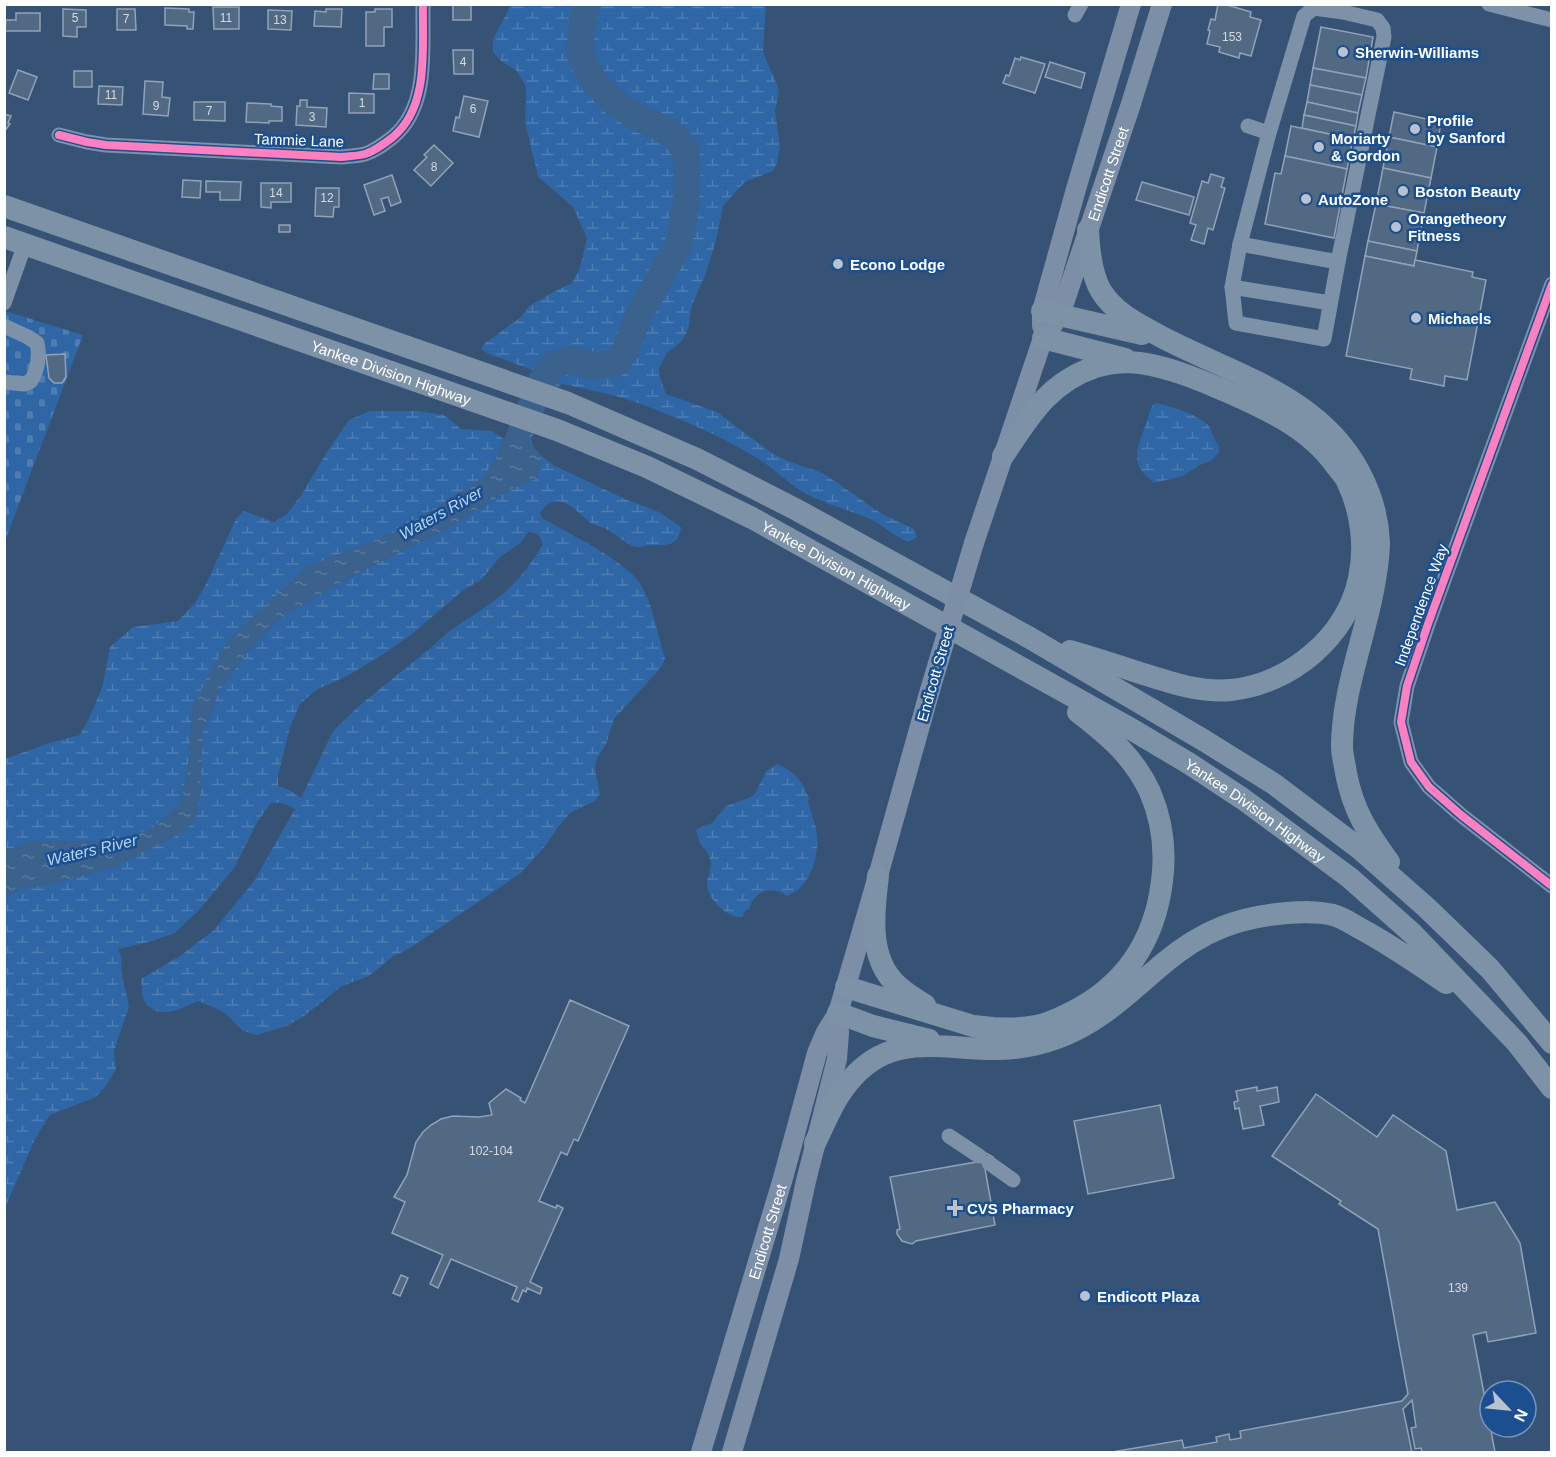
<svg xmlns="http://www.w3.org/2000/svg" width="1556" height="1457" font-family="Helvetica,sans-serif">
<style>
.wetland{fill:url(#wetland-marsh);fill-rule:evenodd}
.cemetery{fill:url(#cemetery-stones)}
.water{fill:url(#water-ripples)}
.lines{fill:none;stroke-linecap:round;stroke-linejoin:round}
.river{stroke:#3b618d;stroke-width:27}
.building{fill:#526984;stroke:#92a2b6;stroke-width:1.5}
.minor{stroke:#7d92a8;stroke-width:15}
.major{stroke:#7d8ea7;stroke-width:20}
.highway{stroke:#7e92a7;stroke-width:22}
.major-bridge{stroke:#7d8ea7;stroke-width:20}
.cycleway-casing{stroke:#1b4f8f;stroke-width:11}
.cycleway{stroke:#ff80c0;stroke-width:8}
.poi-dot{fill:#b9c2ce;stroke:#1b4f8f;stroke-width:2}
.labels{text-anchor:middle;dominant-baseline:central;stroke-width:5;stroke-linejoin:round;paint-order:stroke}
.number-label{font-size:12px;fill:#d4dae0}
.poi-label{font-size:15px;font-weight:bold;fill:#fff;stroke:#1b4f8f;text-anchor:start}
.street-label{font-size:15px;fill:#fff;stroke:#1b4f8f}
.water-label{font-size:16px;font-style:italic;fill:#b5d3f5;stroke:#1b4f8f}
</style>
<defs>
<pattern id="wetland-marsh" width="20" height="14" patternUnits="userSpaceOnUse" patternTransform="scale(1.5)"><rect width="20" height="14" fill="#2f66a5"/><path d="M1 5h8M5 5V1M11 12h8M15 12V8" fill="none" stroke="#4e7db2"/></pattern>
<pattern id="cemetery-stones" width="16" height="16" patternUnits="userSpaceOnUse" patternTransform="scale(1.5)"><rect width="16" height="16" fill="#2f66a5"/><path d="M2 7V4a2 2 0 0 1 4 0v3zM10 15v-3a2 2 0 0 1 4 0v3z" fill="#4e7db2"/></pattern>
<pattern id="water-ripples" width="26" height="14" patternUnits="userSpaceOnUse" patternTransform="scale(1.5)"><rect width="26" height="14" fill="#3b618d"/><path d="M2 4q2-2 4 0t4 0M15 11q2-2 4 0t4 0" fill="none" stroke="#58799e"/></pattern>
</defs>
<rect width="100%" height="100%" fill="#365274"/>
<g class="wetland">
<path d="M511,5H766L763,52L777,85L779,93L775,111L780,146L777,163L773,171L747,181L741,186L723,206L716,241L705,275L691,308L689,326L686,334L681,342L667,353L659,369L660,377L666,394L717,412L773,454L790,462L823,473L882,514L914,529L917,537L909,542C896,538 887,528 874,521C852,510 825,505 803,492C786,482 773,467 755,457C718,434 676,417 635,402C613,394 588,390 564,384L560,385C543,371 521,367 501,358H499C493,355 487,354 481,349L484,344L521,317L529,306L555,291L572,283L580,268L587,238L573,207L538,177L525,122L526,87L517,71L501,61L493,52V39Z"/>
<path d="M1155,403C1169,405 1198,415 1208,425C1211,429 1215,441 1219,446V452L1211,461L1200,465L1183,476L1154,483C1150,479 1144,475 1141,470C1132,456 1141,437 1146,424C1149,416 1149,408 1155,403Z"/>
<path d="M370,411H417L444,415L461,429L492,431L504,439L497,456L484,477L459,494L398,531L305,568L193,705L188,771L180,804L150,830L105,842L34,841L5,850V759L52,742L80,735L89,718L102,688L110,647L133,627L178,621L195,603L206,584L236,519L244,511L274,522L287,514L302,494L325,455L349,420Z"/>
<path d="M542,456L553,465L625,499L659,512L681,527C679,543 671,546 655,545C649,545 643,547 637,547C626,545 618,535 608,530C603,527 596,526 591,523C582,517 575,507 565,503C554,499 547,504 540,512L542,518C568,533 622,559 639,582C652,600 658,636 665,658L662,666L656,673L614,719L606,744L596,760L595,768L600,794L595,801L570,813L559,826L545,846L521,873L410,948L392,957L369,976L342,986L304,1016L287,1026L257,1035L243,1031L226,1014L211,1006L198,1001C181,1009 154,1023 143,998C141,993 142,985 141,979L180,956L214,930L254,881L295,809C286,804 281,802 271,803L258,821L234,868L200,909L175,933L149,942L118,949L121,956L122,975L129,1006L114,1051L116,1069L106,1086L96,1097L50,1115L35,1139L5,1208V897L22,888L48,885L113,867L200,797L203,731L219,691L244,657L278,619L354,575L444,530L513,488L536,479ZM529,532L538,534L543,544C531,564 518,582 499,597C478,614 453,625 435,644L359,706L333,731L301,798L289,790L278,786V776L290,727L300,704L316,690L347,676L376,659L411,635L462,591L482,579L500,557L520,543Z"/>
<path d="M777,764C793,770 804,782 809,799L808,802C811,813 816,824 817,835C819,857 810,888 787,896C771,885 754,891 749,909L745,911L742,917C728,919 706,898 707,883C707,875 713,871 710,859C708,852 704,849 700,843C698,839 697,834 696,829L712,823L726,806L751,797L755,794L766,771Z"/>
</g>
<path class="cemetery" d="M5,311L83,335L5,541Z"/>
<path class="water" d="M533,370L551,378L560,385C552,398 533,426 532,440C532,447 538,452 542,456L536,479L513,488L444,530L354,575L278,619L244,657L219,691L203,731L200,797L195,820L184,832L113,867L48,885L22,888L5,897V850L34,841L105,842L150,830L180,804L188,771L193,705L228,640L305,568L398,531L484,477L497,456Z"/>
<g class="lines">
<path class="river" d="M530,409L541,382L552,366L570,360L596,366L616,363L626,350L637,318L678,246L686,205L687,171L686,151L671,132L640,119L612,101L594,81L581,56V33L586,4"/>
</g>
<g class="building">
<rect x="453" y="4" width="18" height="16"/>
<path d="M1218,4H1224L1251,12L1250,17L1261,20L1251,56L1240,53L1239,58L1219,52L1220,47L1207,44L1210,31L1208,30L1211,19L1215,20Z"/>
<path d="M213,7H239V29H214Z"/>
<path d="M165,8L189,9V12H194L193,29H187V26L165,25Z"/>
<path d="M63,9L86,10V27H77V37L63,36Z"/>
<path d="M117,9H135L136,30H117Z"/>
<path d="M326,9H342L341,27L314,26L315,11L326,12Z"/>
<path d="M375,9H392V27H384V46H366V12H375Z"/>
<path d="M268,10L292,11L291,30L268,29Z"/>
<path d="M16,13H40V31H5L6,20H16Z"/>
<path d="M1321,27L1373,37L1366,78L1313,68Z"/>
<path d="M453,50H473V74H454Z"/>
<path d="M1021,57L1045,64L1035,93L1003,83L1006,75L1009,76L1015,58L1020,60Z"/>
<path d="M1050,62L1085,73L1081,88L1045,77Z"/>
<path d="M1313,68L1366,78L1362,95L1310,85Z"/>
<path d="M18,70L37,77L28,100L9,93Z"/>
<rect x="74" y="71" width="18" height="16"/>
<path d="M374,74H389V89H373Z"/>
<path d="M145,81L163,82L162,97L170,98L168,116L143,114Z"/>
<path d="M1310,85L1362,95L1358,113L1307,102Z"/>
<path d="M99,86L123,87L122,105L98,104Z"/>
<path d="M349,93L374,94V113H349Z"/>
<path d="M464,96L488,101L479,137L453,131L456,117L459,118Z"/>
<path d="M300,100H307V107L327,108L326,127L296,125L297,106H300Z"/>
<path d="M194,102H225V121L194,120Z"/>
<path d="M1307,102L1358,113L1356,126L1304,115Z"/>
<path d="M247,103L271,104V106L282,107V121H269V123L246,122Z"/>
<path d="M1394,112L1441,122L1437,147L1389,137Z"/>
<path d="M4,114L11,116L8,123L10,124L4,132Z"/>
<path d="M1304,115L1356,126L1353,139L1302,128Z"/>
<path d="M1291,126L1353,139L1347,169L1285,156Z"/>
<path d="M1389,137L1437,147L1431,178L1383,168Z"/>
<path d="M434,145L453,163L431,186L414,170L427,157L424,155Z"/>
<path d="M1285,156L1347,169L1334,238L1265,224L1275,173L1281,174Z"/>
<path d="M1383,168L1431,178L1424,213L1376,204Z"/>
<path d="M1211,174L1224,178L1221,187L1225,188L1213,230L1208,228L1204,244L1191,240L1196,225L1190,223L1202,181L1208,183Z"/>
<path d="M392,175L401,202L391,206L388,197L381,199L385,211L374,215L364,185Z"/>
<path d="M183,180L201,181L200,198L182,197Z"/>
<path d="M206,181L241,182L240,200H220V192H206Z"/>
<path d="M1142,182L1194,197L1189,215L1136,200Z"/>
<path d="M261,183H291V202H271V208L261,207Z"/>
<path d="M316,188H339V207H334L333,217L315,216Z"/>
<path d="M1376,204L1424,213L1417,251L1368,241Z"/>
<rect x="279" y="225" width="11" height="7"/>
<path d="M1368,241L1417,251L1414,266L1365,256Z"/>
<path d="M1365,256L1414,266L1415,260L1473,272L1472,277L1486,280L1467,380L1445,376L1444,386L1410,379L1412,369L1346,356Z"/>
<path d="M65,354L66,377L62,383H54L49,378L46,355Z"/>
<path d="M570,1000L629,1026L578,1141L574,1139L567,1155L561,1152L539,1201L556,1208L557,1205L563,1208L530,1282L542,1288L540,1294L527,1288L526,1292L523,1290L518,1302L512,1299L517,1287L451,1259L438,1288L430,1284L443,1255L392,1233L405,1202L394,1197L407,1175L416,1142L423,1132L431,1125L441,1119L453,1116L479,1117L492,1115L489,1103L506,1089L521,1098L520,1100L525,1103Z"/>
<path d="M1257,1087V1091L1277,1087L1279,1102L1260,1106L1264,1125L1243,1129L1239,1108L1235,1109L1234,1102L1238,1101L1236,1091Z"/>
<path d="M1316,1094L1377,1137L1393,1115L1446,1151L1457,1210L1495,1202L1520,1243L1536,1333L1488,1342L1486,1332L1473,1335L1495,1452H1422L1421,1448L1415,1449L1411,1428L1416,1427L1412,1400L1403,1409L1412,1452H1112L1182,1440L1184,1448L1217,1442L1216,1437L1229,1434L1230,1440L1241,1438L1240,1431L1402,1401L1408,1394L1378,1229L1339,1204L1341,1201L1272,1156Z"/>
<path d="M1160,1105L1174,1178L1088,1194L1074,1121Z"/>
<path d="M982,1151L993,1157L985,1169L995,1225L916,1241L912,1244L902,1241L897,1234V1230L900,1229L890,1177L976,1162Z"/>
<path d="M401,1275L408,1278L400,1296L393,1293Z"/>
</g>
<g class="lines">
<g class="minor">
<path d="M1489,4L1552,20"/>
<path d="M1075,15L1081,4"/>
<path d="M1248,126L1269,133L1304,16L1314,8L1343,12L1377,20L1383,28L1384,37L1338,262L1240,244L1269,133"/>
<path d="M59,135L87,142L106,145L341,157C349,156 358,156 365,154C375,151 384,144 393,137C430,106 422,48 423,4"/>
<path d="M1240,244L1232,287L1236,323L1324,339L1338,262"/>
<path d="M1552,284L1428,624L1407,686L1401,722L1411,762L1429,787L1461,815L1552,886"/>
<path d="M1232,287L1330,303"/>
<path d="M4,303L25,244"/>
<path d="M4,326L28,337L37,343C40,357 38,369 31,381L24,384L4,382"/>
<path d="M949,1136L979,1156"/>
<path d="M989,1163L1013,1180"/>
</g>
<g class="major">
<path d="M1042,326V311L1076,189L1131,4"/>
<path id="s1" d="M974,543L1043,338L1060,315L1130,107L1162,4"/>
<path id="s2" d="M701,1452L783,1178L817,1053L826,1032L838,1013L878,876L930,690"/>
<path d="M732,1452L789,1259L806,1181L837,1059L839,1033L838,1013"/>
</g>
<g class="highway">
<path d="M4,206L568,403L697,459L797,510L1030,638L1205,741L1274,784L1360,849L1427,908L1490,969L1552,1043"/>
<path d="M1088,230C1089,250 1091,274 1101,291C1115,313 1136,323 1158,335C1230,374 1319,394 1360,473C1371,494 1378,518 1379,542C1379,558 1376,575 1373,591C1363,643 1342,694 1342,747C1342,755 1345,765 1346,773C1353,810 1367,832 1389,862"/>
<path id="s3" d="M4,237L557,430L647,467L752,518L1126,726L1190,764L1243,799L1350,878L1413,934L1517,1043L1552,1088"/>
<path d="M1042,311L1142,334"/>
<path d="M1043,338L1125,359"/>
<path d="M1003,456C1029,417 1048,383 1095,367C1109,363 1125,361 1140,363C1168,367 1195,378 1221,389C1264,408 1309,427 1336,466C1340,471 1344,475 1347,481C1361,510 1366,546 1359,578C1347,637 1290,684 1231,690C1198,693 1166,681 1134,671C1113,664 1091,657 1070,651"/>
<path d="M878,876C874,909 868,952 892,980C901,991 914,998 925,1005"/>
<path d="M846,987L973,1026C994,1029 1015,1030 1036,1026C1048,1024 1060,1018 1070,1013C1125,986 1155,940 1162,881C1166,851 1162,820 1150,792C1134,757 1108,735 1078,712"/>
<path d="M838,1013L873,1026L929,1040"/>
<path d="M815,1143C825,1123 833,1101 848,1083C889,1031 939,1049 995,1049C1016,1049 1036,1046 1057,1038C1100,1023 1129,992 1164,963C1202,931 1238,917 1287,913C1302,912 1318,911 1333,915C1342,917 1352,924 1361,929C1391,945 1418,964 1446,983"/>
</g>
<path class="major-bridge" d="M930,690L974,543"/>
<defs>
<g id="cycleway">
<path d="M59,135L87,142L106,145L341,157C349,156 358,156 365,154C375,151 384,144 393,137C430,106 422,48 423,4"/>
<path d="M1552,284L1428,624L1407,686L1401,722L1411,762L1429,787L1461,815L1552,886"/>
</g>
</defs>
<use href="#cycleway" class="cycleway-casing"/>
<use href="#cycleway" class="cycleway"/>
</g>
<g class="poi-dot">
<circle cx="1343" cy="52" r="6"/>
<circle cx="1415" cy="129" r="6"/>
<circle cx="1319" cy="147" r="6"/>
<circle cx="1403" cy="191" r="6"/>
<circle cx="1306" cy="199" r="6"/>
<circle cx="1396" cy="227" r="6"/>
<circle cx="838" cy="264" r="6"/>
<circle cx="1416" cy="318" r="6"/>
<path d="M952 1199h6v6h6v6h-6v6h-6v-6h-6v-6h6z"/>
<circle cx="1085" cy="1296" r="6"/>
</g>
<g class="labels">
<g class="number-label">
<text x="75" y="18">5</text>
<text x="226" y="18">11</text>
<text x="126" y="19">7</text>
<text x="280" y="20">13</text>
<text x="1232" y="37">153</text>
<text x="463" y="62">4</text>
<text x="111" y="95">11</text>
<text x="362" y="103">1</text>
<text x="156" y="106">9</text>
<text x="473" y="109">6</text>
<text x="209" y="111">7</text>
<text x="312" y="117">3</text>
<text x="434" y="167">8</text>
<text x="276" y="193">14</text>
<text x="327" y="198">12</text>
<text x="491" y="1151">102-104</text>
<text x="1458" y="1288">139</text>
</g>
<g class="poi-label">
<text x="1355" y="52">Sherwin-Williams</text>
<text x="1427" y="120">Profile<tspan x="1427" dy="17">by Sanford</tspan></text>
<text x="1331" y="138">Moriarty<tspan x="1331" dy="17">&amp; Gordon</tspan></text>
<text x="1415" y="191">Boston Beauty</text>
<text x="1318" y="199">AutoZone</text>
<text x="1408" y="218">Orangetheory<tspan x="1408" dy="17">Fitness</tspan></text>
<text x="850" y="264">Econo Lodge</text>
<text x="1428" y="318">Michaels</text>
<text x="967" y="1208">CVS Pharmacy</text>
<text x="1097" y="1296">Endicott Plaza</text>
</g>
<g class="street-label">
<text transform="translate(299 140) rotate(2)">Tammie Lane</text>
<text stroke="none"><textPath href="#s1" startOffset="394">Endicott Street</textPath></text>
<text stroke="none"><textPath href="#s3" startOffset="410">Yankee Division Highway</textPath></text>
<text stroke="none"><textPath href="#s3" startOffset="896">Yankee Division Highway</textPath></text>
<text transform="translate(1421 605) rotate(-70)">Independence Way</text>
<text transform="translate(935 674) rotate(-74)">Endicott Street</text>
<text stroke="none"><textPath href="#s3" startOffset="1382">Yankee Division Highway</textPath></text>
<text stroke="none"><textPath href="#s2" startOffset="230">Endicott Street</textPath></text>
</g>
<g class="water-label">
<text transform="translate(441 513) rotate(-29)">Waters River</text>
<text transform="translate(92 850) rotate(-13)">Waters River</text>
</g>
</g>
<rect width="1556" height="1457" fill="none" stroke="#ffffff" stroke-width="12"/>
<g transform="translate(1508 1409) rotate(116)"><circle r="28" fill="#1b4f8f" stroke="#7695bc" stroke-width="1.5"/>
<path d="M0-4.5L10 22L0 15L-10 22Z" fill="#b9c2ce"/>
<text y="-9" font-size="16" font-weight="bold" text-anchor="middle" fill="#ffffff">N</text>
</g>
</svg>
